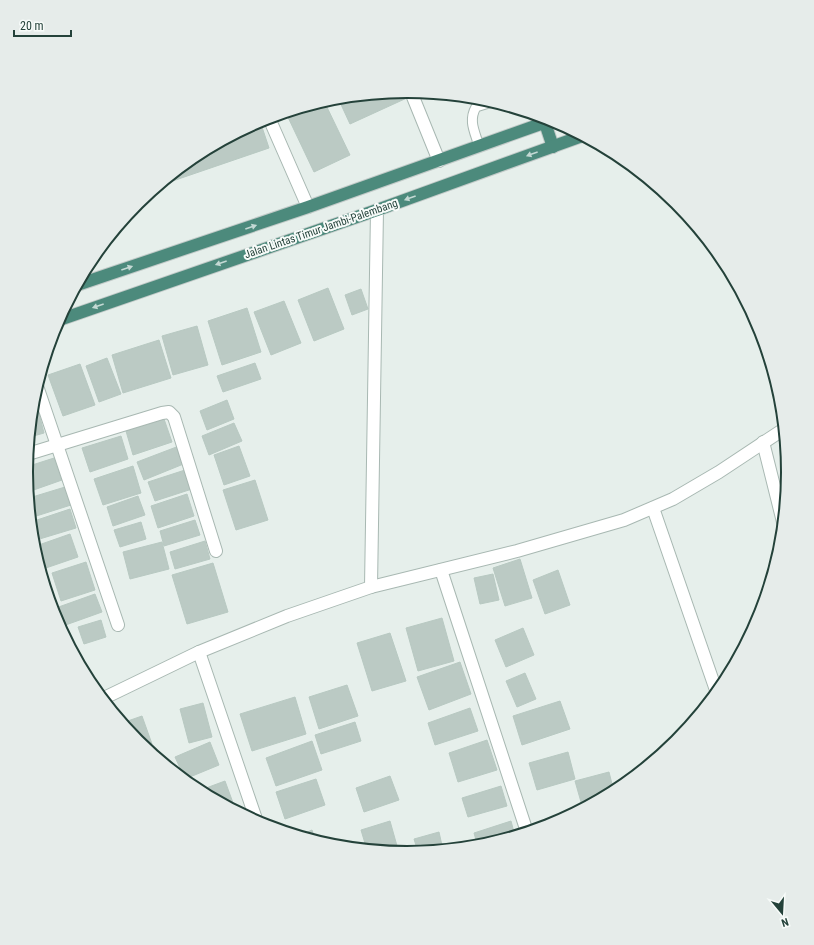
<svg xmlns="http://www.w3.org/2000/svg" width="814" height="945" font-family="'Roboto Condensed',sans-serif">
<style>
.building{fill:#bbcac4;stroke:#b8c9c2}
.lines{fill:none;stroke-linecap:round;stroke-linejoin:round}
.service-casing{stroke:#a8b8b2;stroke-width:11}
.minor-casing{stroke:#a8b8b2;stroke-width:14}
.trunk-casing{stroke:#c2cac8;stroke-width:14}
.service{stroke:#fff;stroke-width:9}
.minor{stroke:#fff;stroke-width:12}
.trunk{stroke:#4c8a7c;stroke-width:12}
.oneway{fill:#c4d9d4}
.labels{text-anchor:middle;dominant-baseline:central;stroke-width:4;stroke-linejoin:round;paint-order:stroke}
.street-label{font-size:11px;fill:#24423a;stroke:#f7fbf9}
.rim{fill:none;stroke:#24423a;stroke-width:2}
</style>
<rect width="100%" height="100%" fill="#e6efeb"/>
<g class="building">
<path d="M406,92L409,97L350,124L338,98Z"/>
<path d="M324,101L350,155L314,172L286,113Z"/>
<path d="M260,121L269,148L158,186L196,156Z"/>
<path d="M328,288L344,329L314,341L298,300Z"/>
<path d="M361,289L368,309L352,315L345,295Z"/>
<path d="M284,301L301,343L271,355L254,312Z"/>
<path d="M247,308L261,352L222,365L208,321Z"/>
<path d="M197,326L208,365L173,375L162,336Z"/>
<path d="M159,340L171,378L123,393L112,355Z"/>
<path d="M107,358L121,394L99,402L86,366Z"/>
<path d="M255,363L261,379L223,392L217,376Z"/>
<path d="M80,364L95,405L63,416L48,375Z"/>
<path d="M34,394L44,433L30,437L33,398Z"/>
<path d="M227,400L234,419L207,430L200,411Z"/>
<path d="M164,419L172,442L133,455L126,431Z"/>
<path d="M234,423L242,441L209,455L202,436Z"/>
<path d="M121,436L128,459L90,472L82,448Z"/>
<path d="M179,446L186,463L144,480L137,462Z"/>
<path d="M239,446L250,476L224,485L214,455Z"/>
<path d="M54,458L62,480L28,492L26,467Z"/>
<path d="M133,466L141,493L103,505L94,479Z"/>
<path d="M185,470L192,489L155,501L148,482Z"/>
<path d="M255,480L268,520L236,530L223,490Z"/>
<path d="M65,487L71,505L30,518L29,498Z"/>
<path d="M187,494L194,516L158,528L151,506Z"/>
<path d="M138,496L145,515L113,526L107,507Z"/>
<path d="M70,509L76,528L33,541L31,522Z"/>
<path d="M195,520L200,535L164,546L160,531Z"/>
<path d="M141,522L146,539L120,547L114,530Z"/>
<path d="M70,534L78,557L40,570L33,547Z"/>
<path d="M205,541L210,559L175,569L170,552Z"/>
<path d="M162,542L169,569L130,579L123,552Z"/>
<path d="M520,559L532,598L505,606L493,568Z"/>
<path d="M86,562L95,590L61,601L52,573Z"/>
<path d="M213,563L228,612L187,624L172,575Z"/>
<path d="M558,570L570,605L545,614L533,580Z"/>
<path d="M493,574L499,600L480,604L474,578Z"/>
<path d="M95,594L102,612L60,627L53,609Z"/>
<path d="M442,618L454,661L418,671L406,628Z"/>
<path d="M101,620L106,637L84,644L78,627Z"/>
<path d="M523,628L534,655L506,667L495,640Z"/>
<path d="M390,633L406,681L372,691L357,643Z"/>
<path d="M460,662L471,694L429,710L417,677Z"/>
<path d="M525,673L536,699L517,707L506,681Z"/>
<path d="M347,685L358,716L319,729L309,697Z"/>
<path d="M295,697L306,734L252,751L240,714Z"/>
<path d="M560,701L570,729L522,745L513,716Z"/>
<path d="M203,703L212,737L189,743L180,709Z"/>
<path d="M470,708L478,731L435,745L428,723Z"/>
<path d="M142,716L152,744L144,747L122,723Z"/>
<path d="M355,722L361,741L321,754L315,735Z"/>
<path d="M487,740L497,770L458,782L449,753Z"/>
<path d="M312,741L322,770L276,786L266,758Z"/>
<path d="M210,742L219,765L185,779L175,757Z"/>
<path d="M568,752L575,779L537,790L529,763Z"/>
<path d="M609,772L614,792L583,809L575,781Z"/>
<path d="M390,776L399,800L364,812L356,788Z"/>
<path d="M316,779L325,805L285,819L276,792Z"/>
<path d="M225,781L236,811L198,791Z"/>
<path d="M501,786L507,806L468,817L462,798Z"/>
<path d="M390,821L399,853L367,850L361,830Z"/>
<path d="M511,821L515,836L478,847L474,833Z"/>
<path d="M312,830L316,841L298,836Z"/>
<path d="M439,832L443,850L418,852L414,839Z"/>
</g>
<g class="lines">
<defs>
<path id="service" d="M479,146C475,132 468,121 476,107L492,102"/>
<g id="minor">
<path d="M411,92L439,161"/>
<path d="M269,118L308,207"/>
<path d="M37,386L118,625"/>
<path d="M763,442L783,522"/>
<path d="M28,454L162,413L169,412L174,417L216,551"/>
<path d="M653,508L717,693"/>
<path d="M441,570L527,832"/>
<path d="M371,587L517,551L624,520L673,499L719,472L784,429"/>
<path d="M199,652L257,822"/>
<path d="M102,699L199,652L287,616L371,587L377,210"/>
</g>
<g id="trunk">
<path d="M545,123L553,147"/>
<path d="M77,285L308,207L552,120"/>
<path d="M59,320L377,210L582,136"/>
</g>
</defs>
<use href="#service" class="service-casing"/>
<use href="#minor" class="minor-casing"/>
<use href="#trunk" class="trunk-casing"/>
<use href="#service" class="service"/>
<use href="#minor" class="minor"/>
<use href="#trunk" class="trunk"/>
</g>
<defs><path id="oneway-solid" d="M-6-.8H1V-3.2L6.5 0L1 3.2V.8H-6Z"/></defs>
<g class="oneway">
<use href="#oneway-solid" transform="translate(532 154) rotate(160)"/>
<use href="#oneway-solid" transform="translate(410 198) rotate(160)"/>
<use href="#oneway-solid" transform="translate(251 227) rotate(-19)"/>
<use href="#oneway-solid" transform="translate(221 263) rotate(161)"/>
<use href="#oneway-solid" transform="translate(127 268) rotate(-19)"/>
<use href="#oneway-solid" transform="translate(98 306) rotate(161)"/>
</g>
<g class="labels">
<g class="street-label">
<text transform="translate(321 229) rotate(-19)">Jalan Lintas Timur Jambi-Palembang</text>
</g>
</g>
<path d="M0 0H814V945H0ZM33 472a374 374 0 1 1 748 0a374 374 0 1 1-748 0Z" fill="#e6ecea" fill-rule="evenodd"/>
<path class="rim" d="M33 472a374 374 0 1 1 748 0a374 374 0 1 1-748 0Z"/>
<g transform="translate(782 913) rotate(162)" stroke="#f7fbf9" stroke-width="3" paint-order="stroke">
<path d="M0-3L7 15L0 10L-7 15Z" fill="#24423a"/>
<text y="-6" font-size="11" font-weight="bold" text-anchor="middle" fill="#24423a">N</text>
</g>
<path d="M14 30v6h57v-6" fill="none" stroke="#24423a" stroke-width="2"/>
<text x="20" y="30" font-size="12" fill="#24423a" stroke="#f7fbf9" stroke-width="3" paint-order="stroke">20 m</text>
</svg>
